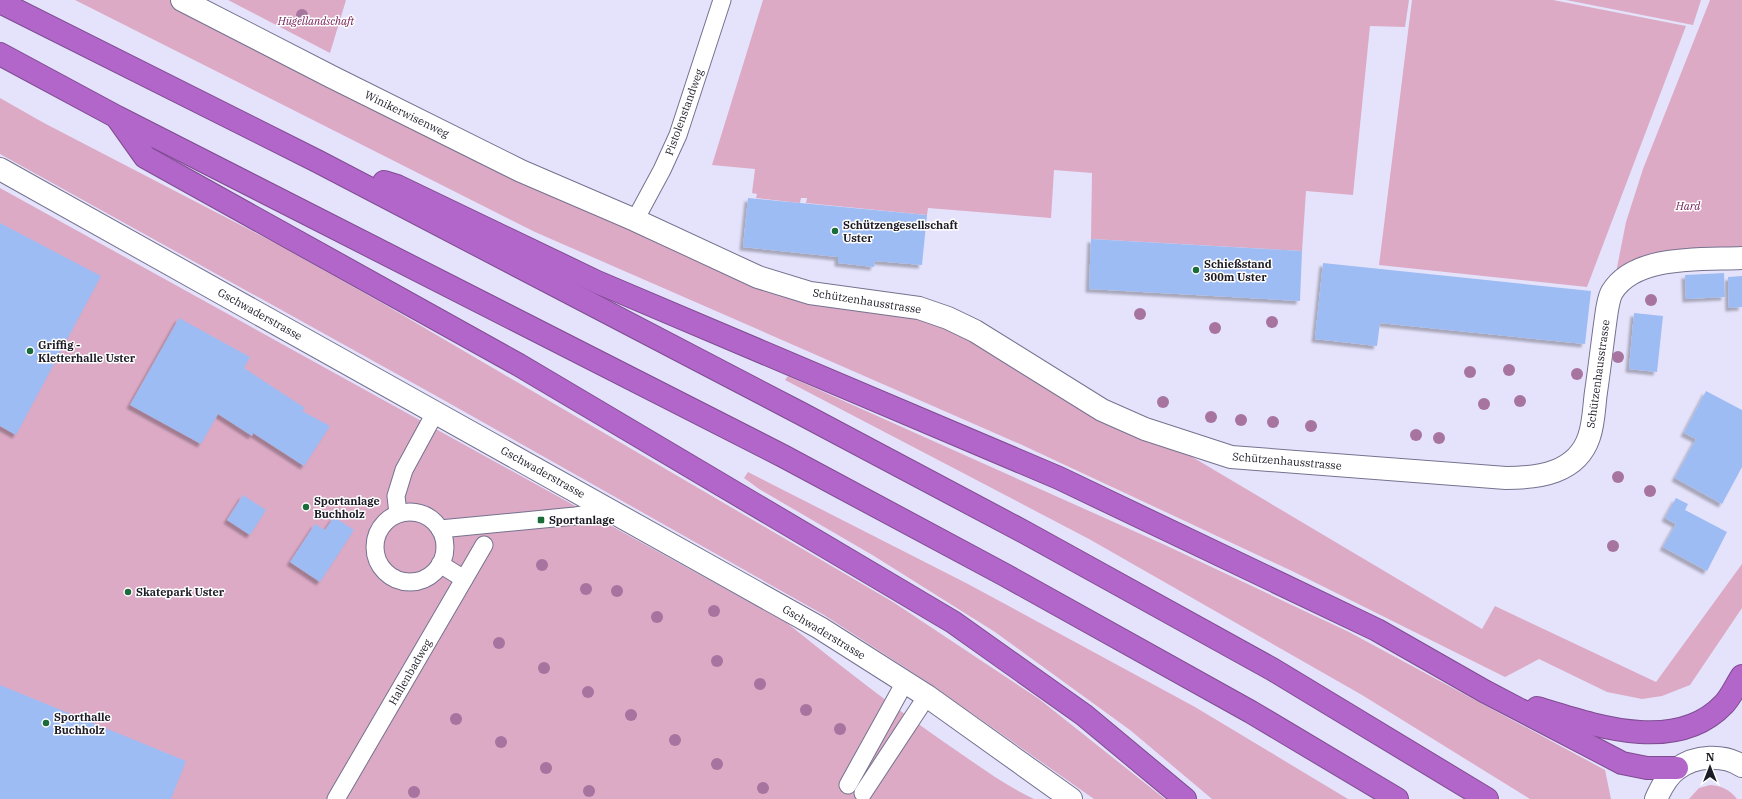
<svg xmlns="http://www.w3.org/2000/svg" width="1742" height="799" font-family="'IBM Plex Serif',serif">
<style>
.green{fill:#dcaac5}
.building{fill:#9ebcf4;filter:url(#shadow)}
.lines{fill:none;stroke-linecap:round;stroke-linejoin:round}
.lane-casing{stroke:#75728f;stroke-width:19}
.street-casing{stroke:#75728f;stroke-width:24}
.secondary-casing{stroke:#75728f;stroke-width:24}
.highway-casing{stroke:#7e4c91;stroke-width:24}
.lane{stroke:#fff;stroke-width:17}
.street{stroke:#fff;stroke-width:22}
.secondary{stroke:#fff;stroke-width:22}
.highway{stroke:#b366ca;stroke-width:22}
.tree{fill:#a774a0}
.poi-dot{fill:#1b6b3b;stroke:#fff;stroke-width:1.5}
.labels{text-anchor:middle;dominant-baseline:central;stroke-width:3;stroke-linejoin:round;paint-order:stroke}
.park-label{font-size:11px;font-style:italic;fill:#741a55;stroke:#fff}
.street-label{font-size:11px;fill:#1c1b26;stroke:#fff}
.poi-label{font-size:11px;font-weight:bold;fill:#1c1b26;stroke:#fff;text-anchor:start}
</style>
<defs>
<filter id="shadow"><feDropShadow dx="-3.5" dy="3.5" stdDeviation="1" flood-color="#0004"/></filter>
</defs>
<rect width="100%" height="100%" fill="#e5e3fc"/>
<g class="green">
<path d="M75,0H182L758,277L919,308L1145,429L1482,629L1495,606L1656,682L1742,564V608L1690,685L1662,696L1642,699L1607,692L1539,659L1505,677L1292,571L1020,444L535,232Z"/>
<path d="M228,0H346L330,53Z"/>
<path d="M763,0H1409L1405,27L1370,26L1353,195L1306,191L1302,251L1091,239L1092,173L1054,170L1051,218L928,208L927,215L806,203L807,198H801L800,203L756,198L757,194L752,193L755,169L712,165Z"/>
<path d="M1412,0H1553L1686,26L1587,287L1379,265Z"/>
<path d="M1566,0H1701L1693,25Z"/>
<path d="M1710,0H1742V258L1666,262L1612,293L1626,222L1643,169Z"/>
<path d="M0,98L44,123L279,245L382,303L893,602L1039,699L1165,799H1094L926,681L824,615L440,398L0,154Z"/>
<path d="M0,188L787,623C842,667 898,711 957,751C982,768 1006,786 1034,799H0Z"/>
<path d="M788,376L1165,545L1349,632L1605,770L1611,799H1530L1362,695L1089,539L785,380Z"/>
<path d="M748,472L968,584L1195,707L1348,799H1212L1130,730L995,632L874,556L759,489L744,478Z"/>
<path d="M1710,785C1722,786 1729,789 1737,799H1689L1699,788Z"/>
</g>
<g class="building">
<path d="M748,198L927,215L922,265L875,261L874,267L838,263V257L743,247Z"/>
<path d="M0,223L101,276L16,435L0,426Z"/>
<path d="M1091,239L1302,251L1300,301L1089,289Z"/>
<path d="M1323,263L1591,291L1585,344L1380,323L1377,346L1315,339Z"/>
<path d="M1724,273L1725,297L1686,299L1685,275Z"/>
<path d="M1742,276V307L1729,308L1728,277Z"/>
<path d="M1634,313L1663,316L1657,372L1629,369Z"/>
<path d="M179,318L250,357L244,368L305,408L302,411L330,426L304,466L253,433L252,436L218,414L201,444L130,405Z"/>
<path d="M1706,391L1742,410V467L1722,504L1675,478L1696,439L1684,433Z"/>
<path d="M243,495L266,510L250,535L227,520Z"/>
<path d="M1676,498L1688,504L1685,510L1727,532L1707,571L1663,547L1676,524L1665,518Z"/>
<path d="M334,517L354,530L320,582L290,562L315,524L325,530Z"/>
<path d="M0,685L186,761L171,799H0Z"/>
</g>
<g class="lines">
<defs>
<g id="lane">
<path d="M635,220L662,170L678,135L722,0"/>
<circle cx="410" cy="547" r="35"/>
<path d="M398,514L396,496L404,470L435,413"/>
<path d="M440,529L575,516L613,511"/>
<path d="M440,564L464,579"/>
<path d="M848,785L905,682"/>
<path d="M863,793L927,696"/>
<path d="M336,799L484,545"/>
</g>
<g id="street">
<path d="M182,0L332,77L521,171L635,220L758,277L810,293L919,308L948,318L975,331L1102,410L1145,429L1231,457L1506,478C1539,478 1577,473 1589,437C1594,423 1594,406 1596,392C1600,365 1603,337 1607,310C1608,305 1609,297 1612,292C1635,254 1703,260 1742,258"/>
<path d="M0,169L820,628L927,696L1071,799"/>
</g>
<path id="secondary" d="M1656,799C1661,788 1667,776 1677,769C1695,755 1724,754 1742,766"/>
<g id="highway">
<path d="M0,2L317,161L800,413L1026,533L1272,669L1487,799"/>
<path d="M0,54L117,117L783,456L1005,575L1251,712L1397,799"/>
<path d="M118,119L145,157L519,365L953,622L1084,715L1185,799"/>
<path d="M384,182L397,186L597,282L1059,478L1377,630L1484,691L1622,763L1647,768H1677"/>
<path d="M1537,708C1593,725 1676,755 1724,704C1731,697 1736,685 1742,676"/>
</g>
</defs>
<use href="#lane" class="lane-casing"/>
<use href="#street" class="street-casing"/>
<use href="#secondary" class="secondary-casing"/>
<use href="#highway" class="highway-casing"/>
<use href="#lane" class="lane"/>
<use href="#street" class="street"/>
<use href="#secondary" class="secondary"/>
<use href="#highway" class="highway"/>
</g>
<g class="tree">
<circle cx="302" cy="15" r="6"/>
<circle cx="1651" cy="300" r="6"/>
<circle cx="1140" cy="314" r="6"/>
<circle cx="1272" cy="322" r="6"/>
<circle cx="1215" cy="328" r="6"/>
<circle cx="1618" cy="357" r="6"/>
<circle cx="1509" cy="370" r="6"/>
<circle cx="1470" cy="372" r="6"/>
<circle cx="1577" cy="374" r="6"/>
<circle cx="1520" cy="401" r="6"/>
<circle cx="1163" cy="402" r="6"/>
<circle cx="1484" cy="404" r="6"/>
<circle cx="1211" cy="417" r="6"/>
<circle cx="1241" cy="420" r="6"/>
<circle cx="1273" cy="422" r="6"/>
<circle cx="1311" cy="426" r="6"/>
<circle cx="1416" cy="435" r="6"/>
<circle cx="1439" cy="438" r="6"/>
<circle cx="1618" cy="477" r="6"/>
<circle cx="1650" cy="491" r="6"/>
<circle cx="1613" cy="546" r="6"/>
<circle cx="542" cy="565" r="6"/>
<circle cx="586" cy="589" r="6"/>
<circle cx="617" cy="591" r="6"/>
<circle cx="714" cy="611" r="6"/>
<circle cx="657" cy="617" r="6"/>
<circle cx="499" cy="643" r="6"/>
<circle cx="717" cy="661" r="6"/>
<circle cx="544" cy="668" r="6"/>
<circle cx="760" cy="684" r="6"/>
<circle cx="588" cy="692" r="6"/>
<circle cx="806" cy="710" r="6"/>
<circle cx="631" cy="715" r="6"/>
<circle cx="456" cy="719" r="6"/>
<circle cx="840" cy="729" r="6"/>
<circle cx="675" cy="740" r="6"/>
<circle cx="501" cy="742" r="6"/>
<circle cx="717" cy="764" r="6"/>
<circle cx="546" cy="768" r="6"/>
<circle cx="763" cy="788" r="6"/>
<circle cx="589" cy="791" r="6"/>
<circle cx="414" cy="792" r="6"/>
</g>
<g class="poi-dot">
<circle cx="835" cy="231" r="4"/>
<circle cx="1196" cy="270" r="4"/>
<circle cx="30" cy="351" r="4"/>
<circle cx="306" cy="507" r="4"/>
<rect x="537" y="516" width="8" height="8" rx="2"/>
<circle cx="128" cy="592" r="4"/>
<circle cx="46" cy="723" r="4"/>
</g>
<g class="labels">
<g class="park-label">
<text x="316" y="21">Hügellandschaft</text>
<text x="1688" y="206">Hard</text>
</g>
<g class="street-label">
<text transform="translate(684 112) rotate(-70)">Pistolenstandweg</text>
<text transform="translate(407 114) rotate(26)">Winikerwisenweg</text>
<text transform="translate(867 301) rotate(9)">Schützenhausstrasse</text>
<text transform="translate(260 314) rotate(29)">Gschwaderstrasse</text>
<text transform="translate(1598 374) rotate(-82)">Schützenhausstrasse</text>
<text transform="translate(1287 461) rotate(5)">Schützenhausstrasse</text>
<text transform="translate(543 472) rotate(29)">Gschwaderstrasse</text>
<text transform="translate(824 632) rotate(31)">Gschwaderstrasse</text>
<text transform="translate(410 672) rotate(-60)">Hallenbadweg</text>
</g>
<g class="poi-label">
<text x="843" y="225">Schützengesellschaft<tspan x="843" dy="13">Uster</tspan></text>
<text x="1204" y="264">Schießstand<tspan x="1204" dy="13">300m Uster</tspan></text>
<text x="38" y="345">Griffig -<tspan x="38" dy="13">Kletterhalle Uster</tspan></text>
<text x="314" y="501">Sportanlage<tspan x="314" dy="13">Buchholz</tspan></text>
<text x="549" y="520">Sportanlage</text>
<text x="136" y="592">Skatepark Uster</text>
<text x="54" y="717">Sporthalle<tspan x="54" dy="13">Buchholz</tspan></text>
</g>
</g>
<g transform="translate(1710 767)" stroke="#ffffff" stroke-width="3" paint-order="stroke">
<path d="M0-3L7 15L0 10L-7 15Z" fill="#1c1b26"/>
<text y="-6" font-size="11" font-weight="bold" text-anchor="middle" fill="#1c1b26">N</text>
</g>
</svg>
